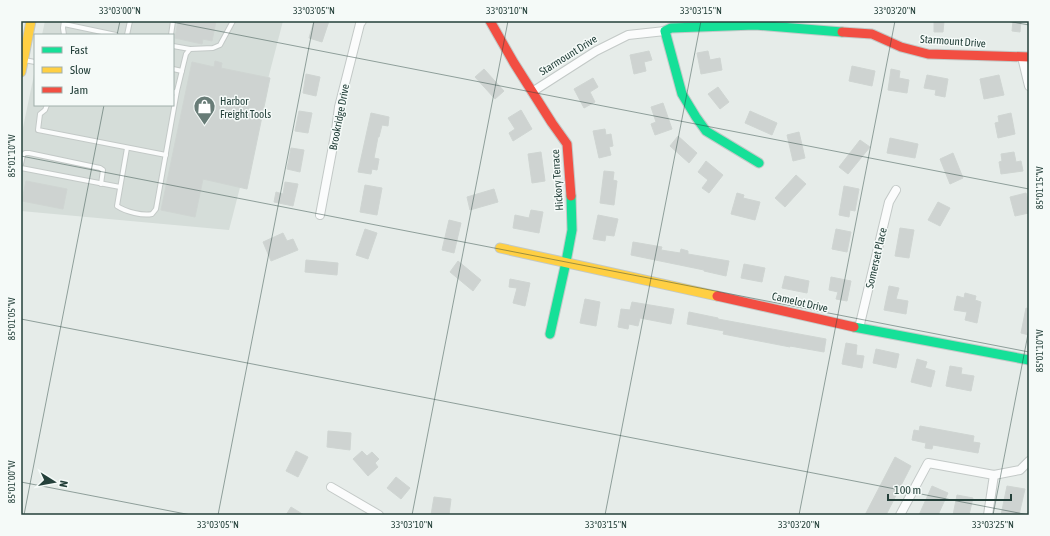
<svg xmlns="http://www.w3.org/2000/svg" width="1050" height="536" font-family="'Asap Condensed',sans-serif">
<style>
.built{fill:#d5ddd9}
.building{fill:#ced3d1;stroke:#cfd5d2}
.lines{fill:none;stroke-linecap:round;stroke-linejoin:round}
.lane-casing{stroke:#c3c9c7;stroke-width:6}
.street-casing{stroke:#c3c9c7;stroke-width:10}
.fast-casing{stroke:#c2c9c7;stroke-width:11}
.slow-casing{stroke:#c2c9c7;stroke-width:11}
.jam-casing{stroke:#c2c9c7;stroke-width:11}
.lane{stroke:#fbfcfc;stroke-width:4}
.street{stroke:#fbfcfc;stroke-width:8}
.fast{stroke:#16e098;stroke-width:9}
.slow{stroke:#ffcf43;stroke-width:9}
.jam{stroke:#f24e42;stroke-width:9}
.ticks{fill:none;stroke:#24403a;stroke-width:1;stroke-opacity:0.45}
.labels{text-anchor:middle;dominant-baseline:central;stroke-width:3;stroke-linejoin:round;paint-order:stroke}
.street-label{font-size:11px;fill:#24403a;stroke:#f5faf8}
.poi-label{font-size:11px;fill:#24403a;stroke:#f5faf8;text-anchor:start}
.neatline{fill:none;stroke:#24403a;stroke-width:1.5}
.ticks-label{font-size:10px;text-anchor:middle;fill:#24403a}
</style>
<rect width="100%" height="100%" fill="#e6ece9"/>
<path class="built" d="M45,21H283L229,230L21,211V137L35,70V105H173V35H42Z"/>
<g class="building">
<path d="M178,21H216L212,41L203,39L202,44L175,38Z"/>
<path d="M314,21H329L322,42L309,38Z"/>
<path d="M934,21H944L943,32H934Z"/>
<path d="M1013,21H1021L1020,32L1012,31Z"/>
<path d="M649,51L652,60L644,62L646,71L634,74L630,55Z"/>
<path d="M708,51L710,60L720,58L722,70L701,74L697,53Z"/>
<path d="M215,61L222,63L221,68L270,78L247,189L203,179L195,217L161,210L192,62L214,67Z"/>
<path d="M852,66L875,71L872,86L849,81Z"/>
<path d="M484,69L504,91L495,99L475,77Z"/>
<path d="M891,69L900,71L899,78L909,80L907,93L888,90Z"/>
<path d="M306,74L320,77L316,96L303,93Z"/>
<path d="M927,75L948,79L945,97L935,95L936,90L924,88Z"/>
<path d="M999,75L1004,95L984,99L980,79Z"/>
<path d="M593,78L598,87L590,92L595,102L584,108L574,89Z"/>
<path d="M718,87L729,102L720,109L708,94Z"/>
<path d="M663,103L672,129L655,135L651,124L656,122L651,107Z"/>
<path d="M521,110L532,129L513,141L509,133L515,129L508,118Z"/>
<path d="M299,111L312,113L308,133L295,131Z"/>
<path d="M750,111L777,123L772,135L745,123Z"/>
<path d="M371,113L389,117L388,126L382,125L379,137H378L374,158L379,159L377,170L372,169L371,174L358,172Z"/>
<path d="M1011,113L1015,134L998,138L995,123L999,122L998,116Z"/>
<path d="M605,129L606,135L611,134L613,146L609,147L611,155L599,158L593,131Z"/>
<path d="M799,132L805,158L793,161L787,135Z"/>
<path d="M678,136L697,153L689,163L670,146Z"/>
<path d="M890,138L918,144L915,158L887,153Z"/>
<path d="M860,140L870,147L848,174L839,167Z"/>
<path d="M291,148L304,150L300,172L287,169Z"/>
<path d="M541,152L545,181L532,183L528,154Z"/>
<path d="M1014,152L1016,162L1021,161L1023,171L1001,174L999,162L1002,161L1001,154Z"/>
<path d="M953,153L963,178L950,184L940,159Z"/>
<path d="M706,161L723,175L709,193L702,188L708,180L698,172Z"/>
<path d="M604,171L614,172L613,180L617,181L614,205L600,203Z"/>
<path d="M796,175L806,184L785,207L775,198Z"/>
<path d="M26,181L67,189L63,209L22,201Z"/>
<path d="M285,182L298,184L293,206L274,202L276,192L283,194Z"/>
<path d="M365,185L382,188L377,215L360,212Z"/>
<path d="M844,186L859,189L855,211L850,210L849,217L839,215Z"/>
<path d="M494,189L498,202L470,210L467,197Z"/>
<path d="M737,193L744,195L743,198L760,202L755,220L731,214Z"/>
<path d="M1026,193L1029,203V213L1015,216L1010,197Z"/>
<path d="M938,202L950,208L940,226L928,220Z"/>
<path d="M531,210L543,212L539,233L513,228L515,215L529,218Z"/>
<path d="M598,215L618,219L614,236L606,235L605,241L593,239Z"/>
<path d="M449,220L461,223L454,253L442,250Z"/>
<path d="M900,228L914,230L909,258L895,256Z"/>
<path d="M365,229L377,233L368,259L356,255Z"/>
<path d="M836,229L851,232L847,252L832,249Z"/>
<path d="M283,233L287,241L293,239L298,250L271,261L263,242Z"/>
<path d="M633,242L662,247L661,250L680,253L681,249L688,251V254L729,261L726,276L704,271V270L631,255Z"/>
<path d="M306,260L338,263L337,275L305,272Z"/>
<path d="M458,261L481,280L473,291L450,272Z"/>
<path d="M744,264L765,268L762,282L741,278Z"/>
<path d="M785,276L809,281L807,293L782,288Z"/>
<path d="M831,277L851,281L847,301L836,299L838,292L829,290Z"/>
<path d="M510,279L530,283L525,306L513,303L517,288L509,287Z"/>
<path d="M889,286L899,288L896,299L908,301L906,314L884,310Z"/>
<path d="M965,293L976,296L975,300L981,302L977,323L965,320L967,312L954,310L957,296L964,298Z"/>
<path d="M585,299L600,302L596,326L580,323Z"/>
<path d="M632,302L674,309L671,324L640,318L638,326L629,324L628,329L618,327L621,309L630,310Z"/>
<path d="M1026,308L1029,309V335L1021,333Z"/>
<path d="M689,312L718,318V319L826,339L824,352L790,346V347L723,334L724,331L687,324Z"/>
<path d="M846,343L857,345L856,355L864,356L862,368L842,364Z"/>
<path d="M876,349L899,354L896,368L873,363Z"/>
<path d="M917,359L927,362L925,368L935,371L931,387L911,382Z"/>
<path d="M950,366L962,368L961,374L974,376L971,391L946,386Z"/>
<path d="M920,426L974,436L973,442L980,443L978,453L933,445L932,449L925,448L926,443L912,440L914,430L919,431Z"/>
<path d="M328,431L351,433L350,450L327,447Z"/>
<path d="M296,451L308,457L298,477L286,471Z"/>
<path d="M362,451L367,456L372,452L379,459L375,463L378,467L368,476L353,459Z"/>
<path d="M895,457L911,466L886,515H865Z"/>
<path d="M396,477L410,488L401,499L387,488Z"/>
<path d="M932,486L948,493L938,515H919Z"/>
<path d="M1007,486L1025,489L1019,515H1001Z"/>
<path d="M957,495L973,498L969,515H953Z"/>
<path d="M434,497L451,499L449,515H431Z"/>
<path d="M291,507L304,515H286Z"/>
</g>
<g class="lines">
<defs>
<g id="lane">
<path d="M64,24L116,35"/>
<path d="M64,35L63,28L64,21"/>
<path d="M127,35L130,21"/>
<path d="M171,35L173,21"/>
<path d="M173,46L190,49"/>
<path d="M24,60L35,62"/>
<path d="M173,69L182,71"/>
<path d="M173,93L177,91L186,54L190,49L213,48L220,45L233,21"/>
<path d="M47,105L45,110L40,114L38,130L166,155"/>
<path d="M127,148L118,200L117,206C126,212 143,216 152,214L156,209L177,91"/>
<path d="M21,164L23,155L25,153H29L100,168L103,170L101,184"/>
<path d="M21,168L120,187"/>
</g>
<g id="street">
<path d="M1022,57L1029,86"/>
<path d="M532,92L596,51L628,35L665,31"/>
<path d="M320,215L336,130L339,107L360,24L362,21"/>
<path d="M859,328L889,202L896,190"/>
<path d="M331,487L379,515"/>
<path d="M900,515L928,463L994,475L1020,470L1029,461"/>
<path d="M988,515L994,475"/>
</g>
<g id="fast">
<path d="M759,163L706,131L696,117L682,94L665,31L671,28L755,25L842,32"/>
<path d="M854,327L1029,360"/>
<path d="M550,334L566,262L572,230L571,196"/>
</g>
<g id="slow">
<path d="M21,72L31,21"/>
<path d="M500,248L717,296"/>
</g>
<g id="jam">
<path d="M490,21L514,63L552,123L567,144L571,196"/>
<path d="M842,32L872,34L901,47L928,54L1029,57"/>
<path d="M717,296L854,327"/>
</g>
</defs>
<use href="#lane" class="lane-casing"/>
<use href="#street" class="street-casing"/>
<use href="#fast" class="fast-casing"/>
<use href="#slow" class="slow-casing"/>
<use href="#jam" class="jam-casing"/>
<use href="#lane" class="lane"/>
<use href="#street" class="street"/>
<use href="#fast" class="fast"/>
<use href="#slow" class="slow"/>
<use href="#jam" class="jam"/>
</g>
<path class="ticks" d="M167,21L1029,189M1007,21L1029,25M117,35L120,21M21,156L1029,352M21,319L1029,515M21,482L191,515M24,515L104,105M218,515L314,21M412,515L508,21M605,515L701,21M799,515L895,21M993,515L1029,329"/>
<defs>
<symbol id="shop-pin" viewBox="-11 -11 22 30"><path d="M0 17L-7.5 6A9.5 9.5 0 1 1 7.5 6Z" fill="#687c77" stroke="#f5faf8"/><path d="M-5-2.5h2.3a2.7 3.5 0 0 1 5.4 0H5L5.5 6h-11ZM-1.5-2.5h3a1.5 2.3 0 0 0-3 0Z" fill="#fff"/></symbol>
</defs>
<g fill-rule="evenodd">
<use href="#shop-pin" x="192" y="94" width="25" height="34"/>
</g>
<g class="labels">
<g class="street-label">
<text transform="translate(953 41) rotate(4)">Starmount Drive</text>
<text transform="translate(568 55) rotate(-32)">Starmount Drive</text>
<text transform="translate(339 117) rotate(-79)">Brookridge Drive</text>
<text transform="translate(557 180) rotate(-94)">Hickory Terrace</text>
<text transform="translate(876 258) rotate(-77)">Somerset Place</text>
<text transform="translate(800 302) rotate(13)">Camelot Drive</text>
</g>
<g class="poi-label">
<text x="220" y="101">Harbor<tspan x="220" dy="13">Freight Tools</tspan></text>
</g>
</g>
<rect width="1050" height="536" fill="none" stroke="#f5faf8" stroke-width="44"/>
<rect x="34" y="34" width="140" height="72" fill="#f5faf8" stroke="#a1b0ac"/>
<rect x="42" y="47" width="20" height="6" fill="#16e098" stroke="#a1b0ac"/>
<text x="70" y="54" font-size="12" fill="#24403a">Fast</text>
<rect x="42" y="67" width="20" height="6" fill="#ffcf43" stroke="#a1b0ac"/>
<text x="70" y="74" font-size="12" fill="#24403a">Slow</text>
<rect x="42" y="87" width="20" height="6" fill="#f24e42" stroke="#a1b0ac"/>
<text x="70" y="94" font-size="12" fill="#24403a">Jam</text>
<g transform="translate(54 482) rotate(101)" stroke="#f5faf8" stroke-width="3" paint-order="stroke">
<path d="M0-3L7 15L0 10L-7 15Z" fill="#24403a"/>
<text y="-6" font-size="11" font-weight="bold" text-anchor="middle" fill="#24403a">N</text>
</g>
<path d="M888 494v6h123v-6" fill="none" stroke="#24403a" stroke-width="2"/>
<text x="894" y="494" font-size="12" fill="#24403a" stroke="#f5faf8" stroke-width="3" paint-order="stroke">100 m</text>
<rect x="22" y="22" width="1006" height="492" class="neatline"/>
<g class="ticks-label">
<text x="120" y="14">33°03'00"N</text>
<text x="314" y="14">33°03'05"N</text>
<text x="507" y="14">33°03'10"N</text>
<text x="701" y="14">33°03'15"N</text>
<text x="895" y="14">33°03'20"N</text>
<text transform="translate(11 156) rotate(-90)" y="4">85°01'10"W</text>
<text transform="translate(1039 188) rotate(-90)" y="4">85°01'15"W</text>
<text transform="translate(11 319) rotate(-90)" y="4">85°01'05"W</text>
<text transform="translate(1039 351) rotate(-90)" y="4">85°01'10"W</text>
<text transform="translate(11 482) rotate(-90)" y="4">85°01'00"W</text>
<text x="218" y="528">33°03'05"N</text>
<text x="412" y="528">33°03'10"N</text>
<text x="606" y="528">33°03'15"N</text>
<text x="799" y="528">33°03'20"N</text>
<text x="993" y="528">33°03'25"N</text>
</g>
</svg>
